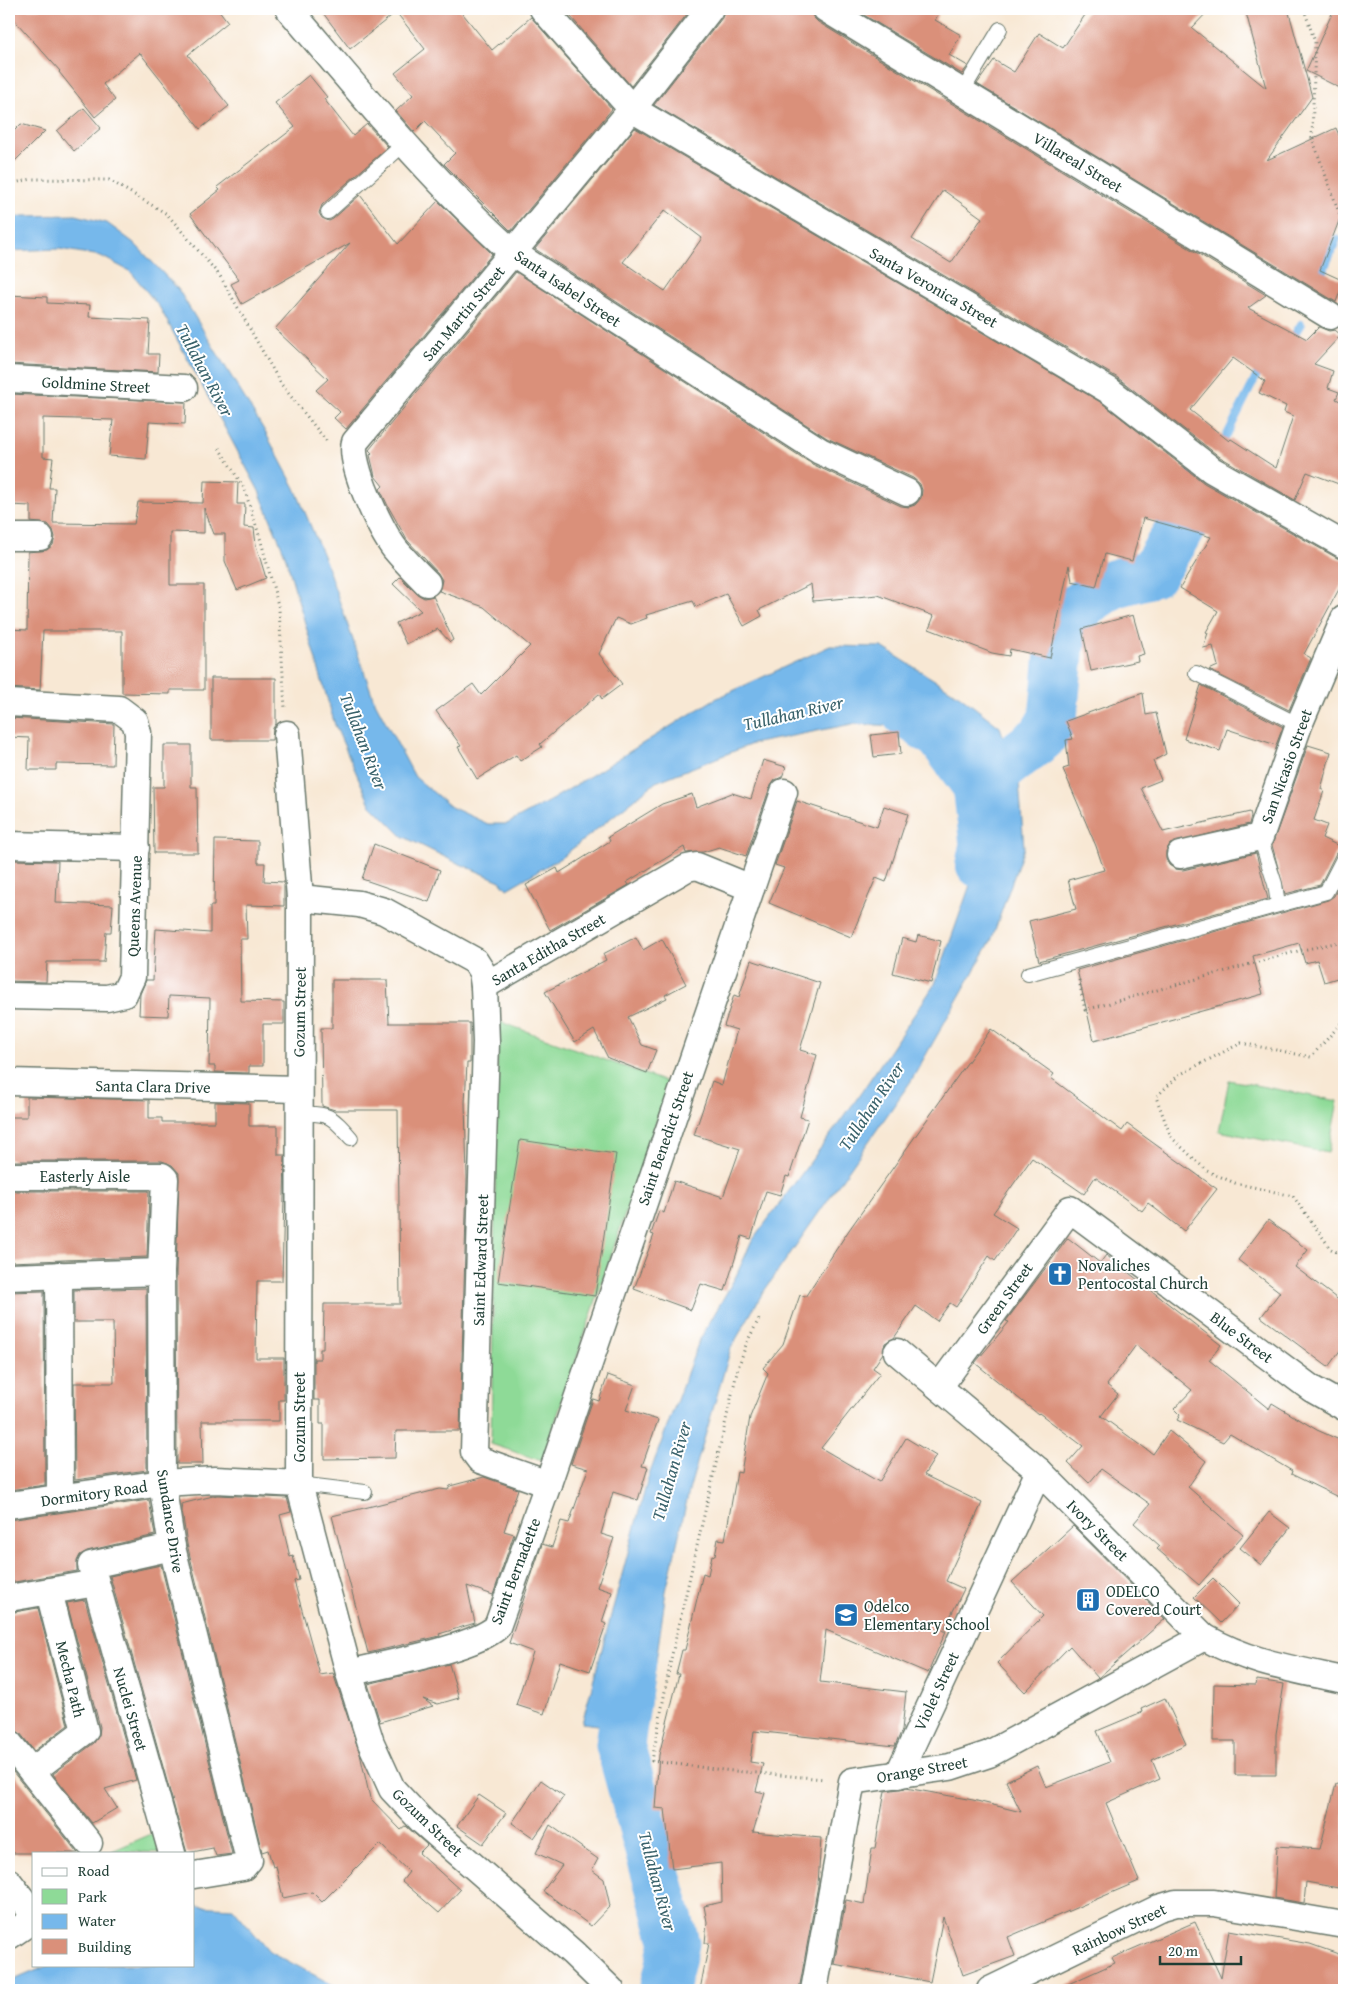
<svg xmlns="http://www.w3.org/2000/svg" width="1353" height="1999" font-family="'Gentium Book Plus',serif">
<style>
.green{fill:#8eda97;stroke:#568c66}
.water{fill:#76b8eb;stroke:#4a7a90}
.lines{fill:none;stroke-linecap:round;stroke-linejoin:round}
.stream{stroke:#76b8eb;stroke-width:8}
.river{stroke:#76b8eb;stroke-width:49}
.building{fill:#da907a;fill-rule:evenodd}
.lane-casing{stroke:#6b796c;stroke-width:16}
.street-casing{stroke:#6b796c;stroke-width:29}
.path{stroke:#6b796c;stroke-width:3;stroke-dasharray:1 4;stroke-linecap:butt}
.lane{stroke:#fff;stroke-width:14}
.street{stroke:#fff;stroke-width:26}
.labels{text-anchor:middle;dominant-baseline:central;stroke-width:4;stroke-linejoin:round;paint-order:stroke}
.street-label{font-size:16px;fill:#1f3d34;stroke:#fff}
.poi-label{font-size:16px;fill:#1f3d34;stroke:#fff;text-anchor:start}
.water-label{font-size:18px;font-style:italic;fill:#39626b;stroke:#fff}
</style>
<rect width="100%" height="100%" fill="#fff"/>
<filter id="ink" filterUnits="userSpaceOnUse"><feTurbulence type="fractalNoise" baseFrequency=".02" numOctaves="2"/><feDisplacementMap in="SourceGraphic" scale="10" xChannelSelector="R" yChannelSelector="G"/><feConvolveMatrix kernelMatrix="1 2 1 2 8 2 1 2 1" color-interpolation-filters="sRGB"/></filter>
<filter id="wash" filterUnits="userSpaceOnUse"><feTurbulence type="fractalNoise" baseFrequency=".0096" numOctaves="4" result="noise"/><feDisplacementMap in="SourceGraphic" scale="20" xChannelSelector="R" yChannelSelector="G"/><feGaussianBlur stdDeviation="1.12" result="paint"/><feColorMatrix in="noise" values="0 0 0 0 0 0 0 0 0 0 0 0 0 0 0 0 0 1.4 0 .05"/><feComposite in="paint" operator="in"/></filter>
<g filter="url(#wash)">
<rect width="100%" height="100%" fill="#f8e8d4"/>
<g class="green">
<path d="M498,1021L669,1083L542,1461L491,1444Z"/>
<path d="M1229,1080L1338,1101L1328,1153L1219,1131Z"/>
<path d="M163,1829L169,1853L112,1851Z"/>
</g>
<g class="water">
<path d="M76,215L107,223L134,243L178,289L264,430L295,488L326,563L374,700L415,777L451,807L488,824H507L553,799L713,700L830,646L882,647L960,696L1000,727L1019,782L1024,848L991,941L911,1081L762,1294L731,1348L690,1487L666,1591L646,1731L582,1723L648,1478L699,1341L736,1276L752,1241L856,1100L935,984L970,885L979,796L960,759L902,726L852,724L752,744L656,782L562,857L507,889L500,881L453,861L402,836L370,804L335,725L284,552L259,491L160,308L131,272L101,256L59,249L9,251V219L22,216Z"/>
<path d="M194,1906L233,1908L269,1951L333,1985L358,1990H9V1982L49,1965H194Z"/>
</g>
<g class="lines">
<g class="stream">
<path d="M1315,290L1337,239"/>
<path d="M1291,340L1301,324"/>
<path d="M1226,437L1261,367"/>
</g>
<g class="river">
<path d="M906,713L940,736L977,786L984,844L980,864"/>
<path d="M977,786L1042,737L1053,718L1060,643L1082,604L1113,584L1153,573L1206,486"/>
<path d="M632,1661L620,1745L675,1943L664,1990"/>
</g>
</g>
<g id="blocks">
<g class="building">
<path d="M9,9H218L228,22L188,55L229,106L200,129L140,53L103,84L115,100L95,117L59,72L60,71L9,14Z"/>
<path d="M320,9H459L492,50L531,17L612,109L511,231L444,164L455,153L425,121L414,132L396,111L413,95L395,73L425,49L396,12L350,49Z"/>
<path d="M564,9H691L631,86Z"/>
<path d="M725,9H811L813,17L818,22L1266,295L1248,308L1307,339L1319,327L1329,331L1335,330L1341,335L1314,364L1333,371L1328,388L1339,392L1336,399L1344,403V486L1307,472L1295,500L1220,457L1118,378L654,105L722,18ZM943,190L982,218L951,263L912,239ZM1233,358L1265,381L1259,393L1286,406L1284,412L1293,416L1276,468L1231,439L1229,441L1190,410Z"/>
<path d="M854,9H941L935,20L961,35L949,55L968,66L962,74Z"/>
<path d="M1089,9H1210L1192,28L1266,88L1245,9H1288L1312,97L1267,160L1336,128L1344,147V208L1320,270L1344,281L1336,302L977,84L994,60L1014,72L1039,33L1063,48Z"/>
<path d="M1334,9H1344V90L1306,71Z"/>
<path d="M309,75L327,97L324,99L353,136L367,124L388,147L322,205L319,213L322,218L329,221L333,219L360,195L398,244L438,201L492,254L346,429L334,418L340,412L316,390L328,379L275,329L350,243L242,304L231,284L239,280L190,214L220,190L217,187L295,127L275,103Z"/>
<path d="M84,108L101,128L74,151L57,131Z"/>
<path d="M21,124L45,131L9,167V136Z"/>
<path d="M635,128L1102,403L1204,483L1337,558L1344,560V580L1304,654L1311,658L1289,710L1209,670L1218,666L1213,646L1203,648L1208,633L1206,632L1218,611L1180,588L1211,537L1143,518L1132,561L1105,554L1096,587L1072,581L1069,565L1050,658L1010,649L1009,656L992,653L929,629L934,616L878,595L813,601L811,584L759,610L762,616L744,626L726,594L696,607L693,601L646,615L647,618L631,624L616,618L599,654L622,684L602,699L599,694L540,744L542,747L520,761L516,755L477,779L458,747L461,746L436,711L473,684L481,695L530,646L484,607L439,591L442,580L438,573L407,540L388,506L380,489L383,486L375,476L370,455L372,453L369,450L516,272L812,464L901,506L909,507L915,505L921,498L922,490L920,484L913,478L827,438L535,249ZM665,210L702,238L665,291L623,262Z"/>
<path d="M9,295L47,297V303L90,305L89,317L150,320L148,354H159L158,372L9,364Z"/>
<path d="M9,394L186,402L185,424L149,422L146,459L109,456L113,420L43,418V457L53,458L49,488H55L53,523L134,524L138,502L203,503L204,481L238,482L237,504H245L244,527L254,528L256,545L266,578L237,590L225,561V534H214L204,508V533L170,532V585H204V690H170V694L122,693V631H43L40,690L9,688V629L27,630L28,552L47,550L53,545L55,537L53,530L48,524L31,522V506L9,505Z"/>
<path d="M400,577L417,594L424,598L433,596L453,640L450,642L438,629L406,644L396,623L421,611L393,584Z"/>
<path d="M1133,615L1144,654L1137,656L1138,661L1091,671L1082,629Z"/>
<path d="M211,678H276V724L273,728L272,740H211Z"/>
<path d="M1201,685L1283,727L1276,745L1227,729L1220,751L1184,739Z"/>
<path d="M1143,693L1146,715L1156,713L1166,754L1153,761L1161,780L1141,788L1163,832L1250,812L1251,816L1249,824L1170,844L1166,851V859L1169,865L1175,869L1183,870L1256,853L1268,899L1039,961L1029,921L1076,909L1068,880L1104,870L1096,846L1063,769L1069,767L1066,740L1073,739L1066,721Z"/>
<path d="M9,718L114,724L113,765L56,764V770H28L29,738L9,737Z"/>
<path d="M899,732L901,754L874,757L871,735Z"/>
<path d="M164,745H191V787H197L198,853H154L153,787H164Z"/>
<path d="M1308,745L1331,752L1321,789L1324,791L1314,820L1327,825L1322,838L1343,848L1336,853L1320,885L1285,894L1272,845Z"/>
<path d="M763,760L786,767L782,777L775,780L770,787L746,856L719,847L703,852L686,853L684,847L627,882L629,885L550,930L526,885L557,868L559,873L610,841L608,837L662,804L692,794L696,807L732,793L751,799Z"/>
<path d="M797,801L877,827L884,806L908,814L886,882L876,878L851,937L769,903L784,868L775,865Z"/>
<path d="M215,840L258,841V863H265L264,881L284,882V906L246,905L247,939H240L241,1001L284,1002V1024H263V1066H249V1073L215,1072V1066H209L210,998L169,996L168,1016L139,1015L140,994L146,980H153L156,929L210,933V906H214Z"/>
<path d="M374,844L440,870L429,902L362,879Z"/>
<path d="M9,860L58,861L56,903L113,905L111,932H106L104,962H47L46,982L9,981Z"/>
<path d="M1342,879L1344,880V976L1324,982L1317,960L1305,963L1299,943L1253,956L1263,994L1094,1041L1077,970L1328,900L1334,896Z"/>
<path d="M918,935L941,941L931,983L893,973L902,938L916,942Z"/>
<path d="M636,937L643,950L662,939L686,984L665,995L667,998L628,1017L642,1045L656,1050L647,1073L608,1058L594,1030L575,1042L545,992L606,960L603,954Z"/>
<path d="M751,960L820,983L800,1050L817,1055L800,1117L808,1119L789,1177L786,1176L780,1195L766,1191L751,1239L742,1236L725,1291L701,1284L691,1310L634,1289L654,1235L651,1234L659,1211L664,1213L674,1181L723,1197L740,1149L694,1135L712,1081L722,1085L737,1030L724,1026L734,995L739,997Z"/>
<path d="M332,980H387L389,1023H470V1063H467L465,1103L467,1178L460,1431H396L395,1458L324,1459V1424H320V1400H314V1359H320V1349H323L324,1304H400L398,1110H335L322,1106L321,1028H332Z"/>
<path d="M991,1029L1054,1074L1051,1078L1122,1131L1127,1124L1217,1189L1184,1231L1148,1203L1142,1211L1095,1177L1084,1194L1032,1158L993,1213L1017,1228L995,1261L989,1256L956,1307L950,1303L937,1321L916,1306L894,1338L885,1343L883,1353L873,1368L880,1373L821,1448L879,1482L906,1438L936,1456L924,1475L982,1503L946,1581L964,1589L943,1631H946L928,1673L826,1630L820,1682L906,1692L902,1730L895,1746L754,1731L750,1762L763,1764L756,1791L765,1793L753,1832L821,1838L818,1885L799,1990H700L709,1943H705L707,1922L704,1906L722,1902L721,1863L672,1869L665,1809L655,1808L659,1755L679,1674H676L682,1650H685L703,1573L708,1575L712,1555L715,1556L718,1539L725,1540L737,1472L741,1473L750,1417L768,1373L763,1368L783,1344L800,1295L805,1297L849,1230Z"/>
<path d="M27,1097L149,1100V1118H162V1122H215V1102L249,1103V1126H278V1155H285L282,1281H257L256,1358H284V1400H279V1421H202L203,1464H177L176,1272L179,1173L172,1165L162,1161H12V1159H9V1117H27Z"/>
<path d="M520,1140L616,1154L595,1296L498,1282Z"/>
<path d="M10,1191H149L147,1257L9,1262Z"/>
<path d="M1268,1220L1308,1250L1295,1267L1344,1304V1345L1328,1367L1261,1317L1280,1292L1238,1260Z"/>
<path d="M1068,1238L1100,1263L1106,1255L1221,1345L1209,1360L1269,1409L1272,1403L1317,1430L1344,1442V1484L1338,1497L1291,1474L1292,1471L1230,1434L1223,1442L1177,1420L1180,1415L1174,1409L1192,1390L1136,1345L1107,1385L1118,1394L1101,1416L1153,1454L1169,1431L1206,1461L1188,1487L1243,1535L1199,1585L1157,1549L1160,1546L1134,1523L1150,1504L1101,1469L1089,1483L1068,1463L1083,1446L1039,1413L1038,1414L975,1363L1009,1322L1006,1321Z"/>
<path d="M146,1288L147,1470L75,1480L74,1383H114L113,1322H74V1290Z"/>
<path d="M44,1291L45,1485L9,1490V1292Z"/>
<path d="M608,1375L635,1385L626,1410L658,1420L642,1466L648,1467L638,1500L613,1492L601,1534L614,1538L597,1587L612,1592L602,1622L606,1624L590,1671L560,1661L544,1714L516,1705L533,1652L509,1643L542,1544L552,1547L561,1521L569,1523L588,1469L571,1464L593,1399L599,1401Z"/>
<path d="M484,1477L518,1489L504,1531L514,1534L493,1595L467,1586L475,1623L439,1634L440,1636L368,1653L332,1516L440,1489L448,1490L450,1486Z"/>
<path d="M217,1495L287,1498L291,1512L280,1515L290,1557L293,1556L299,1580L294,1581L320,1675L333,1673L360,1754L370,1798L401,1830L406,1826L427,1845L419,1853L460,1890L439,1913L402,1881L409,1872L380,1844L322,1902L312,1892L283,1898L276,1866L273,1867L268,1850L262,1852L187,1544L181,1504Z"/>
<path d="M149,1500L155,1535L87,1551L80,1555L77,1561V1571L9,1583V1520Z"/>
<path d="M1269,1512L1290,1528L1261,1565L1240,1548Z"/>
<path d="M1073,1526L1165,1619L1098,1678L1070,1646L1025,1692L997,1663L1043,1616L1012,1582Z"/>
<path d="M161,1565L232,1854L216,1856L213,1848L187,1853L110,1576Z"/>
<path d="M1213,1578L1239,1604L1221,1623L1194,1597Z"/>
<path d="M85,1600L136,1780L105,1789L117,1808L92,1823L53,1774L94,1743L99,1735L100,1727L67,1603Z"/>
<path d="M38,1608L68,1725L34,1751L20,1733L9,1728V1613Z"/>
<path d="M449,1664L459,1698L438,1704L423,1699L433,1706L380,1722L368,1684Z"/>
<path d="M1257,1680L1284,1684L1276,1734V1775H1235V1741H1213L1214,1684L1256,1685Z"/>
<path d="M1165,1698L1186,1744L1152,1760L1160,1779L1106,1803L1139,1881L1008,1937L1015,1956L963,1975L943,1917L930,1982L834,1964L846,1900L864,1904L872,1848H875L885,1791L906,1788L973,1800L1021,1812L1006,1781L1037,1766L1046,1787L1110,1762L1097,1731L1142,1712L1141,1709Z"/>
<path d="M9,1767L77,1852L78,1853H9Z"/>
<path d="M541,1780L564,1796L534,1838L512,1823Z"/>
<path d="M1336,1784L1344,1785V1889L1306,1882L1304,1903L1274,1898L1277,1846L1320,1849Z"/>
<path d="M479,1795L506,1813L483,1844L457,1826Z"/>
<path d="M550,1825L598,1859L592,1870L604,1879L610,1906L591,1926L543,1891L562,1865L536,1853Z"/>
<path d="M1195,1922L1221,1978L1229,1930L1310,1944L1344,1956V1990H1055L1115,1963L1112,1958Z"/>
</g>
</g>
</g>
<g filter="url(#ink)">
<use href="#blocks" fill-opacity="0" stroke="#6b796c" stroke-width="1"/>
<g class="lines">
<defs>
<g id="lane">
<path d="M962,92L1000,29"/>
<path d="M328,212L405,143"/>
<path d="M1196,673L1299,725"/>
<path d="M1260,837L1275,884L1278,904"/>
<path d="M1028,974L1326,892L1344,857"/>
<path d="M298,1114C328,1112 332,1116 351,1138"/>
<path d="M299,1484L365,1492"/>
</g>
<g id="street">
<path d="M289,9C360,92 431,180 513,253L820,451L907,492"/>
<path d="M543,9L632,109L1110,391L1212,470L1344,545"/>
<path d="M826,9L1330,316"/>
<path d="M9,379L184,388"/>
<path d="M9,537H40"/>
<path d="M427,583C416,572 405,561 395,549C381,531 348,463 355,442L632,109L710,9"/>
<path d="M9,703L119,709L135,721L138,733L132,977L124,994L107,998L9,996"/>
<path d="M287,734L300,898L299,1484L349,1673L371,1743L392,1789L423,1822L573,1953L611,1990"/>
<path d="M9,845L136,848"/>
<path d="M1180,855L1260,837L1299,725L1344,619"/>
<path d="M300,898L359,904L384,911L475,961L482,972L484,986L486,1042L474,1452L480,1460L548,1484"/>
<path d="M484,986L687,868L697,866L751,888"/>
<path d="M9,1082L298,1089"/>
<path d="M9,1176H162L165,1179L161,1272L162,1483L172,1547L249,1860L243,1867L194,1875"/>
<path d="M59,1275L60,1497"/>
<path d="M9,1277L161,1272"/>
<path d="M897,1352L1039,1471L1204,1637C1250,1663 1293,1669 1344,1680"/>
<path d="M939,1387L1070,1209L1312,1389L1344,1407"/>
<path d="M9,1505L162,1483L215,1480L299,1484"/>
<path d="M172,1547L91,1565L172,1853"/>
<path d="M9,1598L96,1583"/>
<path d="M349,1673C383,1664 473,1649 497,1627L548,1484L784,792"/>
<path d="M9,1743L89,1843"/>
<path d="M32,1771L85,1731L49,1592"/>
<path d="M898,1775L1039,1471"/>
<path d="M9,1882L34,1915"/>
<path d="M9,1936L34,1919"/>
<path d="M814,1990L852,1781L950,1767L989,1754L1204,1637"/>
<path d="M990,1990L1159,1908L1176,1903H1214L1344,1925"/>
</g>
</defs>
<use href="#lane" class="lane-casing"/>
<use href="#street" class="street-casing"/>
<g class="path">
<path d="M1304,9L1315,42L1312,138L1344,226"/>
<path d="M9,184L32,179L109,180L167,214L220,276L281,384L328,443"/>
<path d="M219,448L244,488L261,541L279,609L285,708"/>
<path d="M1079,980L1085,1010L1298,951L1344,941"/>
<path d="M1344,1020L1311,1057L1241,1043L1179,1075L1156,1097L1171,1137L1207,1171L1235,1183L1293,1196L1331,1249L1344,1256"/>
<path d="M759,1319L747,1342L738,1368L671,1659L652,1761L723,1770L825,1779"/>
</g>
<use href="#lane" class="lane"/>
<use href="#street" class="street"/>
</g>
</g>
<defs>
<symbol id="church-square" viewBox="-11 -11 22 22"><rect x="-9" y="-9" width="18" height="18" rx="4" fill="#1f6fb2" stroke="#fff"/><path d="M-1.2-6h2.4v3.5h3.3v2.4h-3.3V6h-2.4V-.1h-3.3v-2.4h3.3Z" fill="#fff"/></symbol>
<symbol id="building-square" viewBox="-11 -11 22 22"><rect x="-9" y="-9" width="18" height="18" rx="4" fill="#1f6fb2" stroke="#fff"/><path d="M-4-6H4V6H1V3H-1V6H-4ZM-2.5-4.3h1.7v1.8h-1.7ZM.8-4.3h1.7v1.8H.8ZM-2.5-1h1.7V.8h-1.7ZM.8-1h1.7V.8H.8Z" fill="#fff"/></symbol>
<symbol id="school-square" viewBox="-11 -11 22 22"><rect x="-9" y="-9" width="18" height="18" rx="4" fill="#1f6fb2" stroke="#fff"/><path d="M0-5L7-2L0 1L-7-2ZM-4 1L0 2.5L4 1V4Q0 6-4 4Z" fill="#fff"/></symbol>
</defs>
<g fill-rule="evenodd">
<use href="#church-square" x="1046" y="1260" width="28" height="28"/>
<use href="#building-square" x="1074" y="1586" width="28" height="28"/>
<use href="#school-square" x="832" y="1601" width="28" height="28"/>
</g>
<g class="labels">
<g class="street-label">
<text transform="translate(1078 162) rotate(31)">Villareal Street</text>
<text transform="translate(934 287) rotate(30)">Santa Veronica Street</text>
<text transform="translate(568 288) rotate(34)">Santa Isabel Street</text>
<text transform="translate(463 313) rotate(-50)">San Martin Street</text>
<text transform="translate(96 384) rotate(3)">Goldmine Street</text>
<text transform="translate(1286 766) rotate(-70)">San Nicasio Street</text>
<text transform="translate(134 906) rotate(-88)">Queens Avenue</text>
<text transform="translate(548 949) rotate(-30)">Santa Editha Street</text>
<text transform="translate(299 1012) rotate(-89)">Gozum Street</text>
<text transform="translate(153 1086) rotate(1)">Santa Clara Drive</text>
<text transform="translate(665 1138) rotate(-71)">Saint Benedict Street</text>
<text x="85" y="1176">Easterly Aisle</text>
<text transform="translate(480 1260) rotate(-88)">Saint Edward Street</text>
<text transform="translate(1004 1298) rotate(-54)">Green Street</text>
<text transform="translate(1242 1337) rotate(37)">Blue Street</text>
<text transform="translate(299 1417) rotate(-90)">Gozum Street</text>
<text transform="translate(94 1493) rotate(-8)">Dormitory Road</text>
<text transform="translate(171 1521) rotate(81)">Sundance Drive</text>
<text transform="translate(1098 1530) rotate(45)">Ivory Street</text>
<text transform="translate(515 1571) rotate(-69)">Saint Bernadette</text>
<text transform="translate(71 1679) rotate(76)">Mecha Path</text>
<text transform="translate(936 1691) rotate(-65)">Violet Street</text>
<text transform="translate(131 1709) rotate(74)">Nuclei Street</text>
<text transform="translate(922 1769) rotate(-10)">Orange Street</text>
<text transform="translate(428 1822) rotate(44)">Gozum Street</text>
<text transform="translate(1119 1929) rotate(-25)">Rainbow Street</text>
</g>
<g class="poi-label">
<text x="1078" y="1265">Novaliches<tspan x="1078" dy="18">Pentocostal Church</tspan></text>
<text x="1106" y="1591">ODELCO<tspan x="1106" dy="18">Covered Court</tspan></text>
<text x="864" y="1606">Odelco<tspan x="864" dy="18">Elementary School</tspan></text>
</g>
<g class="water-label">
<text transform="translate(205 370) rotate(62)">Tullahan River</text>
<text transform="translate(793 713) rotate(-13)">Tullahan River</text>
<text transform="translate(364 741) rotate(69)">Tullahan River</text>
<text transform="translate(871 1106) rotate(-56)">Tullahan River</text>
<text transform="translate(671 1471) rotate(-74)">Tullahan River</text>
<text transform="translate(658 1881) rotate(75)">Tullahan River</text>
</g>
</g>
<rect width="1353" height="1999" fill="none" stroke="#fff" stroke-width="30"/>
<rect x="32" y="1852" width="162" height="115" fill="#ffffff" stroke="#a5b1ae"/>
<rect x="42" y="1868" width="25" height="8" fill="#ffffff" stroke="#a5b1ae"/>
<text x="78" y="1876" font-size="15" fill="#1f3d34">Road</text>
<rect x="42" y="1889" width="25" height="15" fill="#8eda97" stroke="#a5b1ae"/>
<text x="78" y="1902" font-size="15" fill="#1f3d34">Park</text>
<rect x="42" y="1914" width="25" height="15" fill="#76b8eb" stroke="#a5b1ae"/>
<text x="78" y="1926" font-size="15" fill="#1f3d34">Water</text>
<rect x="42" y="1939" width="25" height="15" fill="#da907a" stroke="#a5b1ae"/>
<text x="78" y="1952" font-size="15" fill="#1f3d34">Building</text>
<path d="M1160 1956v8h81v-8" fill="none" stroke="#1f3d34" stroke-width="2.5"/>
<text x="1168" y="1956" font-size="15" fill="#1f3d34" stroke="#ffffff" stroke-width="4" paint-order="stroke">20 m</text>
</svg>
